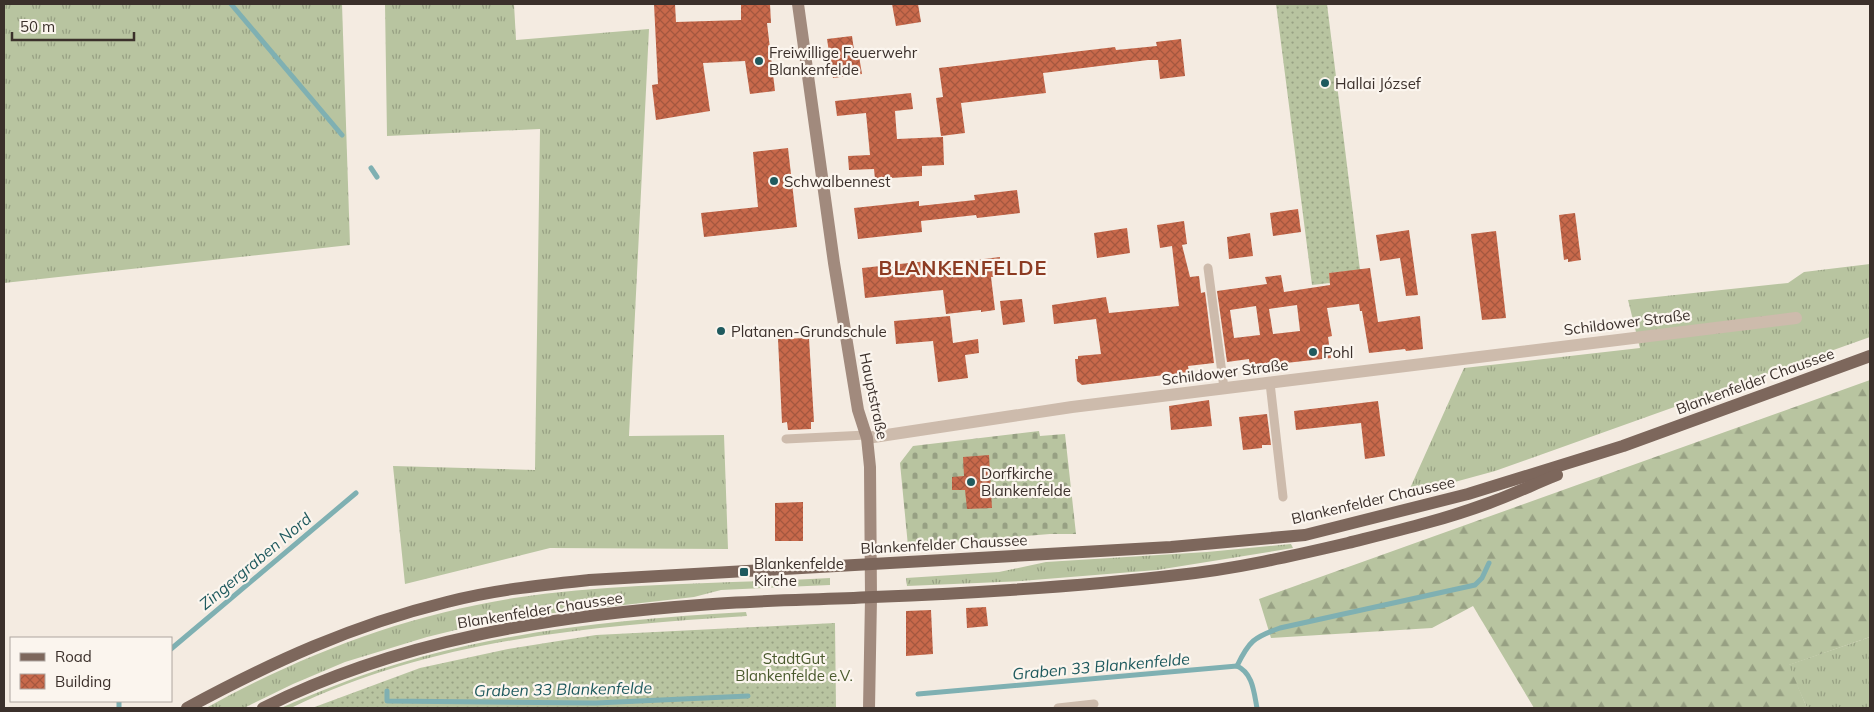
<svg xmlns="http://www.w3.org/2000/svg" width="1874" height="712" font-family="Mulish,sans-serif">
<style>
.grass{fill:url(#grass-tufts)}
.forest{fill:url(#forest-firs)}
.cemetery{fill:url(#cemetery-stones)}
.garden{fill:url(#garden-dots)}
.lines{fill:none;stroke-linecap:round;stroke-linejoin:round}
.stream{stroke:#7fb0b2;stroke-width:5}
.building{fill:url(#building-cross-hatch);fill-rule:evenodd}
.lane{stroke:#cdbbac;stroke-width:9}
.street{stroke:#cdbbac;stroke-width:12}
.secondary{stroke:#a18a7d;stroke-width:12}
.primary{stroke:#7d675c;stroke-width:12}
.poi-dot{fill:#1f5a5e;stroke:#fbf5ee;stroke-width:2}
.labels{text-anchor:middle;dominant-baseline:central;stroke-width:4.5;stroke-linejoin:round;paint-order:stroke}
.poi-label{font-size:15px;fill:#3b302b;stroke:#fbf5ee;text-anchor:start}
.street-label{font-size:15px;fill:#3b302b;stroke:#fbf5ee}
.park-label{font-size:15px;fill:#4a5a2e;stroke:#fbf5ee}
.water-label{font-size:16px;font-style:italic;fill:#1f5a5e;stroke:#fbf5ee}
.district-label{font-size:20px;font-weight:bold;letter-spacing:1px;fill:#8c3b22;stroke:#fbf5ee}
</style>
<defs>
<pattern id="grass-tufts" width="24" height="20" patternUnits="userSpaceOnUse" patternTransform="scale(1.25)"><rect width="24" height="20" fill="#b8c4a0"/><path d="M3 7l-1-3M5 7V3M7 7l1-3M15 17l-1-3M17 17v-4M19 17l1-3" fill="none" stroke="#97a083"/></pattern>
<pattern id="forest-firs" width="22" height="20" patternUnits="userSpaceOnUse" patternTransform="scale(1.25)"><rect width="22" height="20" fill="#b8c4a0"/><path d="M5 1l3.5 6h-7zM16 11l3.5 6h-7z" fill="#97a083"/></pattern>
<pattern id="cemetery-stones" width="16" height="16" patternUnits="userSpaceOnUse" patternTransform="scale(1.25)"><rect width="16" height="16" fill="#b8c4a0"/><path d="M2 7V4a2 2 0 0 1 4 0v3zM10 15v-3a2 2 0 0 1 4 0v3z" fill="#97a083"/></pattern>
<pattern id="garden-dots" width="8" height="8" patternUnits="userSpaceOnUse" patternTransform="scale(1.25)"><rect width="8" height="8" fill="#b8c4a0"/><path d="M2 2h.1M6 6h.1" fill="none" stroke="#97a083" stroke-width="1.8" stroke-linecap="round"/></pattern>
<pattern id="building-cross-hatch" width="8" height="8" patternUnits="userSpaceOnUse" patternTransform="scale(1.25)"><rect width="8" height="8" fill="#c8694b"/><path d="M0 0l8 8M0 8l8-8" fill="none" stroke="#a4573f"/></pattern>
</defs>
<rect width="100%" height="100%" fill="#f4ebe1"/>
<g class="grass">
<path d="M4,4H342L350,245L4,283Z"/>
<path d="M385,4H514L516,40L649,29L629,436L724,435L728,549L550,548L405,584L393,466L535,470L540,129L387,136Z"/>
<path d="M1870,264V337L1495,471L1407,495L1464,368L1640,348L1628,300L1788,283L1804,272Z"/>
<path d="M1291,544L1293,548L1157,570L1021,581L907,586L906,578L999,572L1046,562L1207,552Z"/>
<path d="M830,578V585L721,590L694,597L545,614L480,624L427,637L345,662L293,684L244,708H206C301,655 405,615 514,598C618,582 725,584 830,578Z"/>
<path d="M746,612L747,616C592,626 433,639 291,708H281C298,700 316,693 334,686C465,634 606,620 746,612Z"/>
<path d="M1870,637V708H1807L1788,665Z"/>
</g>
<path class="forest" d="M1870,380V637L1789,665L1807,708H1534L1473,606L1432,628L1271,638L1259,599Z"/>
<path class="cemetery" d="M1039,431L1040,436L1065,434L1076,534H1050L908,546L900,463L913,446Z"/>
<g class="garden">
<path d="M1276,4H1327L1360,270L1329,273L1330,283L1312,285Z"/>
<path d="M835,623L836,708H312L420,668L508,649L596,635Z"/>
</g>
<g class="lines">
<g class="stream">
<path d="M231,4L342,135"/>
<path d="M371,168L377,177"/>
<path d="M171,649L356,493"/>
<path d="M1237,666C1249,641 1254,637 1280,628L1475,585L1482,578L1489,563"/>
<path d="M387,691V701L596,703L748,696"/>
<path d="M918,694L1237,666C1253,673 1254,693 1257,708"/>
<path d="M119,708V701"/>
</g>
</g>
<g class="building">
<path d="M654,4H675L676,22L741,20V4H770L771,23H767L775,91L750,94L745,61L703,63L710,111L656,120L652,85L658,84Z"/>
<path d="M892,4H918L921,22L896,26Z"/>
<path d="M852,36L855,57L859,56L862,74L833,78L827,39Z"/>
<path d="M1181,39L1185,76L1160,79L1158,60H1148L1043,73L1046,93L961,103L965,133L941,136L936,98L943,97L939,68L1115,47L1116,50L1157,46L1156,42Z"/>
<path d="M911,93L913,109L895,111L897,139L943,137L944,165L922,166V176L875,179L874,169L849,170L848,156L870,155L866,113L837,116L835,101Z"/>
<path d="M788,148L797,227L704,237L701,213L758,207L753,152Z"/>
<path d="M1017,190L1020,213L977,218L976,215L921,221L922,232L858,239L854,208L919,201V206L975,200L974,195Z"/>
<path d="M1298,209L1301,232L1273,236L1270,213Z"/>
<path d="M1575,213L1581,260L1568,262V259L1564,260L1559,215Z"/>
<path d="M1184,221L1187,244L1182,245L1190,277L1199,276L1201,293L1205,292L1214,363L1188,366L1189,372L1082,385L1077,381L1075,359H1078V356L1101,354L1096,319L1054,324L1052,305L1106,297L1109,313L1179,306L1172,246L1160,248L1157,225Z"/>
<path d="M1127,228L1130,253L1097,258L1094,233Z"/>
<path d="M1409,230L1418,295L1406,296L1400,258L1380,261L1376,235Z"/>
<path d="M1496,231L1506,318L1482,320L1471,234Z"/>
<path d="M1250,233L1253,256L1229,259L1227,237Z"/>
<path d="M1000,257V261L1007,260L1009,275L991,277L995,310L981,312V310L946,314L943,290L865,298L862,268L928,261L929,270L960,267L959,262Z"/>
<path d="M1370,268L1378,322L1420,316L1423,349L1406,351L1405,349L1369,353L1362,311H1360L1359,304L1327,308L1332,336L1328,337L1331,358L1250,367L1249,359L1227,362L1217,291L1267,284L1265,277L1281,275L1284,292L1330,285L1329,273ZM1297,305L1300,331L1273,334L1269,309ZM1256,306L1260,335L1234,338L1230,310Z"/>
<path d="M1022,299L1025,322L1003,325L1000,301Z"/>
<path d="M950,316L953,343L978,339L979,353L965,355L968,378L938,382L933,341L896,344L894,321Z"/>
<path d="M809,338L814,422H811V429L788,430L787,422L782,423L778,339Z"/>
<path d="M1209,400L1212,426L1171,430L1169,406Z"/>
<path d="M1378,401L1385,456L1365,459L1361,423L1296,430L1294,411Z"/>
<path d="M1267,414L1271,445H1262V448L1243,450L1239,417Z"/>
<path d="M989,455L992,508L967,509L965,490H952V477L964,476L963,457Z"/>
<path d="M803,502V541H775V503Z"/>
<path d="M986,607L988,626L967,628L966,608Z"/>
<path d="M931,610L933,654L906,656V611Z"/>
</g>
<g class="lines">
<g class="lane">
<path d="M1208,268L1224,388"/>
<path d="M1270,383L1283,497"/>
<path d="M786,439L866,435"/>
<path d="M1058,708L1094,704"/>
</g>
<path class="street" d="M867,438L1072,407L1796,318"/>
<path class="secondary" d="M798,4L834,263L858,410L867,438L870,467L871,598L869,708"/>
<g class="primary">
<path d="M187,708C272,662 353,625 447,602C493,590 542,585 589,580L1171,547L1305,535L1468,494L1623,446L1870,356"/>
<path d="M263,708C398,640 551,616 700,605C758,600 816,600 873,597C975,593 1077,587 1178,575C1236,569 1292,556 1348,543C1396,531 1443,520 1489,503C1512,495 1534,484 1557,475"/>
</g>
</g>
<g class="poi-dot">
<circle cx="759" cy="61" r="5"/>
<circle cx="1325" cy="83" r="5"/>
<circle cx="774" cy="181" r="5"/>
<circle cx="721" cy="331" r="5"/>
<circle cx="1313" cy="352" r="5"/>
<circle cx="971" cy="482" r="5"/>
<rect x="739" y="567" width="10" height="10" rx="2.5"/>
</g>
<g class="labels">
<g class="poi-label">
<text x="769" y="52">Freiwillige Feuerwehr<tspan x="769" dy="17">Blankenfelde</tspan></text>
<text x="1335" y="83">Hallai József</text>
<text x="784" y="181">Schwalbennest</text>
<text x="731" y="331">Platanen-Grundschule</text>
<text x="1323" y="352">Pohl</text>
<text x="981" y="473">Dorfkirche<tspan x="981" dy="17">Blankenfelde</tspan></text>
<text x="754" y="563">Blankenfelde<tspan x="754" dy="17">Kirche</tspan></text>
</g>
<g class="street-label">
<text transform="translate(1627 322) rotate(-7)">Schildower Straße</text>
<text transform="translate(1225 372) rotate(-7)">Schildower Straße</text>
<text transform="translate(1755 381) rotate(-20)">Blankenfelder Chaussee</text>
<text transform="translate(874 396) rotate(78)">Hauptstraße</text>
<text transform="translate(1373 500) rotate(-13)">Blankenfelder Chaussee</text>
<text transform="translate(944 544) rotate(-3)">Blankenfelder Chaussee</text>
<text transform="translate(540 610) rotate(-9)">Blankenfelder Chaussee</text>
</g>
<g class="park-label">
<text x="794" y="658">StadtGut<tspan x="794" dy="17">Blankenfelde e.V.</tspan></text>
</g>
<g class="water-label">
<text transform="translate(255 561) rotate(-40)">Zingergraben Nord</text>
<text transform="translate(1101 666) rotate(-5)">Graben 33 Blankenfelde</text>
<text transform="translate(563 689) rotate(-1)">Graben 33 Blankenfelde</text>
</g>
<g class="district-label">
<text x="963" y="267">BLANKENFELDE</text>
</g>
</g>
<rect width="1874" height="712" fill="none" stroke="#3b302b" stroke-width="10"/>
<rect x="10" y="637" width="162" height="65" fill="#fbf5ee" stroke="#aea6a0"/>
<rect x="20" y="653" width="25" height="8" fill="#7d675c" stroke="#aea6a0"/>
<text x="55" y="662" font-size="15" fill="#3b302b">Road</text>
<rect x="20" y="674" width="25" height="15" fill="url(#building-cross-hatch)" stroke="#aea6a0"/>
<text x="55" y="687" font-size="15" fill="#3b302b">Building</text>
<path d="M12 32v8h122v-8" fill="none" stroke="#3b302b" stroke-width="2.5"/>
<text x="20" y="32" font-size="15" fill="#3b302b" stroke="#fbf5ee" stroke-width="4" paint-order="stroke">50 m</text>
</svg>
